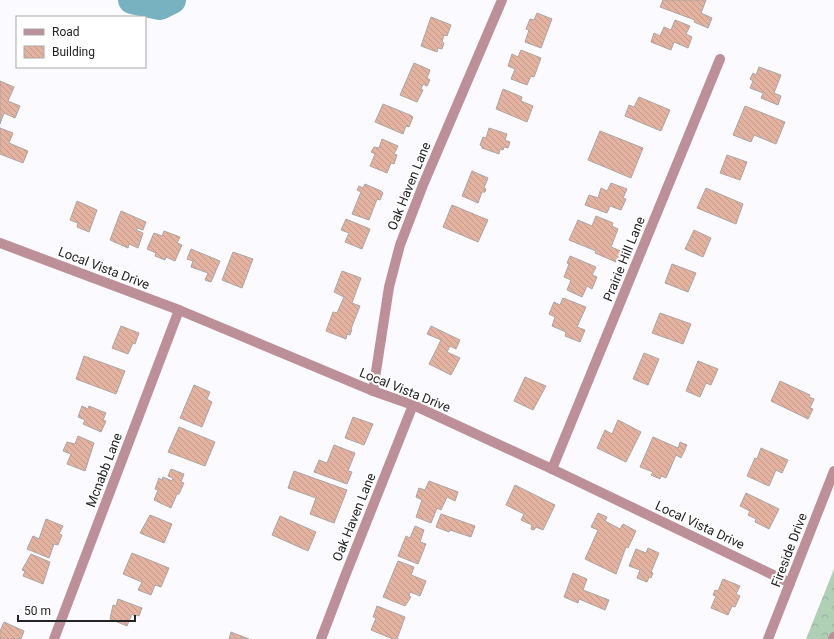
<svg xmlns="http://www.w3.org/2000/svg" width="834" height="639" font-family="Roboto,sans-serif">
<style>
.forest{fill:url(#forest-crowns)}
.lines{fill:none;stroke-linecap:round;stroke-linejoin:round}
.river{stroke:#78b2c1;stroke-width:28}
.building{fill:url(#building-back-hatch);stroke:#aba5a2}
.minor{stroke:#bc8f99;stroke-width:10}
.labels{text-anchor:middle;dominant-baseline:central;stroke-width:4;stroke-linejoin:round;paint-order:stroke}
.street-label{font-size:13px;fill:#242426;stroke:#fff}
</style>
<defs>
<pattern id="forest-crowns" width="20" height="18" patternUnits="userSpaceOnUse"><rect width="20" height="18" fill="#b0d0b6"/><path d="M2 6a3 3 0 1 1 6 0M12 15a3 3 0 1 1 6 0" fill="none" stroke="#97b29c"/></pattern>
<pattern id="building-back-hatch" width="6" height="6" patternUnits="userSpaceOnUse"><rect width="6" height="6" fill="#e4b2a1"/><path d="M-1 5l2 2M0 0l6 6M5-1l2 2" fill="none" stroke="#c3998a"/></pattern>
</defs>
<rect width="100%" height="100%" fill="#fafaff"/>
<path class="forest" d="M834,569V639H806Z"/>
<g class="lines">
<path class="river" d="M132,0L160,6L172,0"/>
</g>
<g class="building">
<path d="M663,0H706L701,13L712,18L708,28L694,22L695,20L660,7Z"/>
<path d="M537,13L552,19L541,48L525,42L529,30L526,29L530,19L534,20Z"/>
<path d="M431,17L451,25L447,36L444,35L442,42L444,43L442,49L438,48L437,52L421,46Z"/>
<path d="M675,20L690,26L686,34L692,37L688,48L674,42L671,50L651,42L654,33L660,36L664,27L671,30Z"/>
<path d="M521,50L541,58L534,77L531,76L527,85L511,79L515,69L508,66L512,54L518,57Z"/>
<path d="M414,63L430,70L427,78L430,80L427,86L423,84L421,89L423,90L417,102L400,95Z"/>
<path d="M759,67L781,75L774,93L781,96L778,105L761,98L763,93L750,88L753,81L750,79L753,73L756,75Z"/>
<path d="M0,81L14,87L8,101L20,106L15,118L4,113L0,124Z"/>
<path d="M503,89L522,97L521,101L533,106L527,122L496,109Z"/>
<path d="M639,97L670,110L661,131L625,116L629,105L634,107Z"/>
<path d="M383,104L410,115L413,117L409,127L406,126L403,134L375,122Z"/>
<path d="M745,106L785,122L776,144L754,135L751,142L733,135Z"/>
<path d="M0,128L13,133L9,143L28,151L23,163L0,154Z"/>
<path d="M489,128L507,134L505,140L510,142L508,148L504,147L503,150L500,149L499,154L482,148V146L480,145L483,137L486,138Z"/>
<path d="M600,131L643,148L631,178L588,160Z"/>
<path d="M382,139L398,146L394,154L397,155L394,164L391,163L387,173L370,166L375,154L371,152L374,147L379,148Z"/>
<path d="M727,155L747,162L740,180L720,173Z"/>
<path d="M472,171L488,178L484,188L486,189L485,192H482L478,203L462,196Z"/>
<path d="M611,183L627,189L623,198L626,199L621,210L610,206L607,213L585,205L589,195L598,198L601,188L607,191Z"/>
<path d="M365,184L381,191L383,193L380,200L377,199L369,220L352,214L361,192L357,190L359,186L363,188Z"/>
<path d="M706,188L743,204L736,224L697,208Z"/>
<path d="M77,201L97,210L89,232L77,227L78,223L70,220Z"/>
<path d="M452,205L488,220L478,242L443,227Z"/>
<path d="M121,211L146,222L143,230L137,228L136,230L143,233L138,248L129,244L128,248L110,240Z"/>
<path d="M596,216L613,223L612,226L618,229L611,247L621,251L616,262L595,253L596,251L569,240L578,220L592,226Z"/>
<path d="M346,219L370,229L362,249L345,242L349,233L341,230Z"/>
<path d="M694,230L711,238L703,257L685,249Z"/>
<path d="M164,231L180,237L177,243L182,245L175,261L166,257L165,260L155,256L156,253L147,249L154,233L162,236Z"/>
<path d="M191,249L220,261L211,282L205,280L208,273L191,267L193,261L187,259Z"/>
<path d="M233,252L253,259L242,288L222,280Z"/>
<path d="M570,256L596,267L592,275L597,277L592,289L587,286L582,297L567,290L571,280L564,277L569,264L567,263Z"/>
<path d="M672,264L696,273L688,292L665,283Z"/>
<path d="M342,271L361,278L352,303L360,306L351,329H352L350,335L347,334L346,339L326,331L333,312L337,313L344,297L334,292Z"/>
<path d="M563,298L586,307L577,327L585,330L580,342L565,336L566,332L552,326L555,317L549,314L554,302L560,305Z"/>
<path d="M660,313L691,324L683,344L652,333Z"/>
<path d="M121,326L139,333L135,344L133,343L128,354L112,348Z"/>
<path d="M431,326L460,340L456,349L450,346L447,352L460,358L451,375L429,364L441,340L427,334Z"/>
<path d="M644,353L659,359L648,385L633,379Z"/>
<path d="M84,356L125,371L116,394L76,379Z"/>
<path d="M698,361L718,369L711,385L706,383L700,397L686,391Z"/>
<path d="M525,377L546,386L533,410L514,401Z"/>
<path d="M780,381L810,395L809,397L814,399L810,408L813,409L808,419L771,401Z"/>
<path d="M194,385L210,392L207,399L212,402L202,427L180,418Z"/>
<path d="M82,406L88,409L89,406L106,413L103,420L106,421L101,432L83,424L85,420L78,417Z"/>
<path d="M353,417L373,424L364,445L345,438Z"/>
<path d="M618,420L641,432L626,462L597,448L605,430L612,434Z"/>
<path d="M179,427L215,442L205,466L168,452Z"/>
<path d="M78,436L94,443L85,471L67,464L71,454L63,451L67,442L75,444Z"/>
<path d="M653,437L678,448L680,442L687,445L681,458L676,455L666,478L661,476L660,479L651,475L653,472L640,467Z"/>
<path d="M334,445L355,453L348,471L352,472L347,484L314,472L319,460L327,463Z"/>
<path d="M761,448L788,460L782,473L776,470L769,486L747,476L755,458L757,459Z"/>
<path d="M171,469L184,474L181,482L184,483L179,494H177L171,508L154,500L158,490L155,489L159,478L162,480L163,477L172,481L173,478L168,476Z"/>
<path d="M294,471L347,490L334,523L310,514L316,498L288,488Z"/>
<path d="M429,481L458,492L455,501L447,497L441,510L437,508L431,523L416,517L422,500L416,497L419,488L425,490Z"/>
<path d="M515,485L555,505L543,530L536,527L534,530L531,529L532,525L521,520L524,514L506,505Z"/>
<path d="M746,493L779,509L769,529L755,522L756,519L748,515L750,511L740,506Z"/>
<path d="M598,513L607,517L605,521L620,529L623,524L636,531L628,548L626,547L616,574L585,559L598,530L591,527Z"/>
<path d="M441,514L475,526L471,537L450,530L449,532L436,527Z"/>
<path d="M150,515L172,524L164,543L140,533Z"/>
<path d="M280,516L316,532L308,551L272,535Z"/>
<path d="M46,519L63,526L59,534L62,535L58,545L54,544L49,558L27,549L33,536L39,539Z"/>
<path d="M415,526L424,530L420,542L426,544L418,564L398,556L406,536L410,538Z"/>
<path d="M648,548L659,553L651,572L653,573L651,578L649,577L647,582L637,578L640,570L629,566L636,549L646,553Z"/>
<path d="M132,553L169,568L161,587L155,585L151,595L138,590L142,582L123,574Z"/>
<path d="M31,554L50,562L43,584L23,576L25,571L22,570Z"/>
<path d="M398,561L414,567L411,575L426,581L420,596L410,592L409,596L411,597L405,606L383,597Z"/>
<path d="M573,573L587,579L583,590L609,600L605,610L579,599L578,603L564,597Z"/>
<path d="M723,579L740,586L736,594L740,596L735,607L732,606L728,615L711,608L716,596L713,595L715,590L718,591Z"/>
<path d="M118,599L142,608L139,616L136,615L135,617L132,614L127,626L110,619L113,605L116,606Z"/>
<path d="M377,606L405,617L397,639H393L371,630L376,618L373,617Z"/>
<path d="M4,622L24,631L21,639H0V631Z"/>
<path d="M231,632L249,639H229Z"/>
</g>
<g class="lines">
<g class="minor">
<path d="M0,243L179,310L373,391L413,405L552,469L790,583"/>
<path d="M373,391L389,287L400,245L423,185L502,0"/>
<path d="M552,469L720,59"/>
<path d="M54,639L179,310"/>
<path d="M321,639L345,576L413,405"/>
<path d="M768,639L834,471"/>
<path d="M833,639L834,637"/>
</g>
</g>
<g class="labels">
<g class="street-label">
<text transform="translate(409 186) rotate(-68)">Oak Haven Lane</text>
<text transform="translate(624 259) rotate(-68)">Prairie Hill Lane</text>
<text transform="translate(104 268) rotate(21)">Local Vista Drive</text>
<text transform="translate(405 390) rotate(22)">Local Vista Drive</text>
<text transform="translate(104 470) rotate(-69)">Mcnabb Lane</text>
<text transform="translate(354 517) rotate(-68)">Oak Haven Lane</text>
<text transform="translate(700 525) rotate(25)">Local Vista Drive</text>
<text transform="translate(789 550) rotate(-69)">Fireside Drive</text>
</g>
</g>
<rect x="16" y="16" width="130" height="52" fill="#ffffff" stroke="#a7a7a8"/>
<rect x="24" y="29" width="20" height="6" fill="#bc8f99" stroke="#a7a7a8"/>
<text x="52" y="36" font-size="12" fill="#242426">Road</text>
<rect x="24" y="46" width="20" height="12" fill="url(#building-back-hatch)" stroke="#a7a7a8"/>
<text x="52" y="56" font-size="12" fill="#242426">Building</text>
<path d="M18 615v6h117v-6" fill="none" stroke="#242426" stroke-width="2"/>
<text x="24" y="615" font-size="12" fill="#242426" stroke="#ffffff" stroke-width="3" paint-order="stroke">50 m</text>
</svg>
